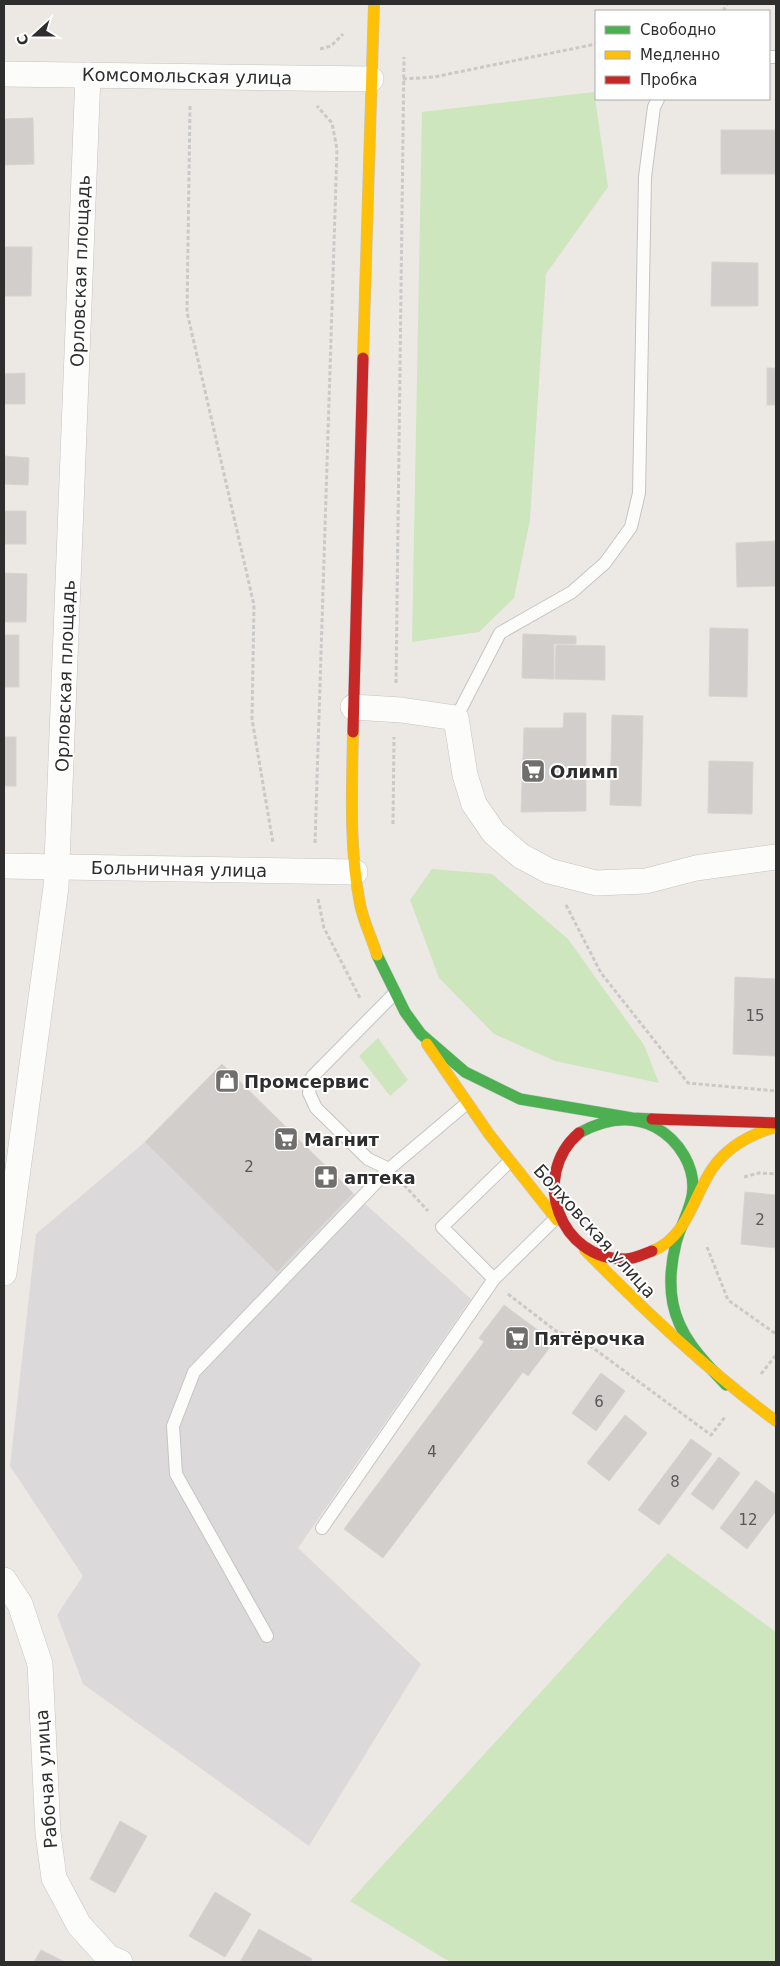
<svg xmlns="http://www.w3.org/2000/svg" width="780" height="1966" font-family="'DejaVu Sans',sans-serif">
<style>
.industrial{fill:#dcd9db}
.green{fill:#cee6be}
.building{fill:#d1cecb;stroke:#d7d4d0}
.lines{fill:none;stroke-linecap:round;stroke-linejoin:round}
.lane-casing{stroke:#c5c4c5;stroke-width:14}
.street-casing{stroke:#c5c4c5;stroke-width:26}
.fast-casing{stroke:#c5c4c5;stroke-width:12}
.slow-casing{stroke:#c5c4c5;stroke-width:12}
.jam-casing{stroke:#c5c4c5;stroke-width:12}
.path{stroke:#c9c9c8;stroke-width:3;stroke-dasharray:4 2.5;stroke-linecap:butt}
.lane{stroke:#fcfcfb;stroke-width:12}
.street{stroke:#fcfcfb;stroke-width:25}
.fast{stroke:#4caf50;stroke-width:11}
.slow{stroke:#ffc107;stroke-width:11}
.jam{stroke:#c62828;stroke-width:11}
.labels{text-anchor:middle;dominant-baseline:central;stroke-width:4;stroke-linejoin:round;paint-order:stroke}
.number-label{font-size:15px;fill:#585857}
.street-label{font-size:18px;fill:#2e2e2e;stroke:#fff}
.poi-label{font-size:18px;font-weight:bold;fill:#2e2e2e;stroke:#fff;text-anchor:start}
</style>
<rect width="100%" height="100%" fill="#ece8e4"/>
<path class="industrial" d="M222,1064L353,1193L471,1299L298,1548L421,1664L309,1846L83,1684L57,1615L83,1576L10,1466L36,1234L145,1142Z"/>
<g class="green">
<path d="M594,92L608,187L546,274L530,520L514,598L479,632L412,642L422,112Z"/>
<path d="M432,869L492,874L568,939L644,1045L659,1083L555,1061L494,1034L439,978L410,900Z"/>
<path d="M378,1038L408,1080L390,1096L359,1056Z"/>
<path d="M668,1553L776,1632V1962H450L350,1901Z"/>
</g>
<g class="building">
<path d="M33,118L34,164L4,165V119Z"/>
<rect x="721" y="130" width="55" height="44"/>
<path d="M4,247H32L31,296H4Z"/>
<path d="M712,262L758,263V306H711Z"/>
<rect x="767" y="368" width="9" height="37"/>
<path d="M25,373V404H4V374Z"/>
<path d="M4,456L29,458L28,485L4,484Z"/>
<rect x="4" y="511" width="22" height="33"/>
<path d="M776,541V586L737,587L736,543Z"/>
<path d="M4,573L27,574L26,622H4Z"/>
<path d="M710,628L748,629L747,697L709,696Z"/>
<path d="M523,634L576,636V644H554V679L522,678Z"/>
<rect x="4" y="635" width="15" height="52"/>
<path d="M556,645L605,646V680L555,679Z"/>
<path d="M564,713H586V811L521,812L524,728H563Z"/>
<path d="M612,715L643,716L641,806L610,805Z"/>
<rect x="4" y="737" width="12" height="49"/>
<path d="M709,761L753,762L752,814L708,813Z"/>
<path d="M735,977L776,979V1056L733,1054Z"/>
<path d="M222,1064L353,1193L277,1272L145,1142Z"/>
<path d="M745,1192L776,1195V1248L741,1244Z"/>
<path d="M504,1305L554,1342L528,1376L523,1372L383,1558L344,1529L484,1342L479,1338Z"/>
<path d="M601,1373L625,1391L596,1431L572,1413Z"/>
<path d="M625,1415L647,1433L609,1481L587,1463Z"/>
<path d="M691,1439L712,1454L659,1525L638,1510Z"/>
<path d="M719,1457L740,1473L713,1510L691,1494Z"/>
<path d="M756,1480L776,1495V1511L747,1549L720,1528Z"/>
<path d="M120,1821L147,1836L115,1893L90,1879Z"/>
<path d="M215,1892L251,1914L225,1957L189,1936Z"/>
<path d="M259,1929L312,1959L310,1962H240Z"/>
<path d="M41,1950L65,1962H34Z"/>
</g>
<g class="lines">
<defs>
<g id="lane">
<path d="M769,57H776"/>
<path d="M456,718L500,633L572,592L605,563L631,527L639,493L645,177L654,107L658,99"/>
<path d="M395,993L312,1077L309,1093L316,1108L368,1159L389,1169L466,1104"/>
<path d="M494,1279L442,1227L509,1162"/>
<path d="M322,1528L494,1279L556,1218"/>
<path d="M267,1636L176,1474L173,1426L194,1372L389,1169"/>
</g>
<g id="street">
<path d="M4,74L371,79"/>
<path d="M353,707L401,710L456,718L465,775L474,804L494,833L521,856L549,871L596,883L646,881L696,868L776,857"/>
<path d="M4,866L355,872"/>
<path d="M4,1273L56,887L88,75"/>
<path d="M4,1580L20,1604L40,1664L48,1833L54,1878L79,1925L108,1957L120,1962"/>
</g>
<g id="fast">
<path d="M377,955L405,1012L421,1034L465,1072L520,1099L632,1118L652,1119"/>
<path d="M579,1133C603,1120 629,1114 655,1127C679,1140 697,1168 692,1196C689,1212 680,1227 676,1243C671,1263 669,1284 673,1304C680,1338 703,1360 726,1385"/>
</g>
<g id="slow">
<path d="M363,358L374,4"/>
<path d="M353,732C352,789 349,848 360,904C363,921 372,938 377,955"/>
<path d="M427,1044L489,1134L557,1220"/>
<path d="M585,1250C645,1311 707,1370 776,1421"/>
<path d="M652,1251C687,1238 693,1197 712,1169C727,1147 751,1134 776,1127"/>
</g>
<g id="jam">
<path d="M353,732L363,358"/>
<path d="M652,1119L776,1123"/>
<path d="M579,1133C529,1176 560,1261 626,1259C634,1259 644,1254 652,1251"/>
</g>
</defs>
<use href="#lane" class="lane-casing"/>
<use href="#street" class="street-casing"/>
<use href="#fast" class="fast-casing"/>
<use href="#slow" class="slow-casing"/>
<use href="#jam" class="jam-casing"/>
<g class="path">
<path d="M723,11L727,4"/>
<path d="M320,49L331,46L343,34"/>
<path d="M403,79L434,77L596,44"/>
<path d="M190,106L187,312L254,605L252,719L273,843"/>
<path d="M396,683L404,57"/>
<path d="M393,824L394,737"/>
<path d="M315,843L337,149L332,123L317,106"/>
<path d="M318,899L324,928L360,998"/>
<path d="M566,905L601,973L688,1083L776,1091"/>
<path d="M744,1177L759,1173L776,1174"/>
<path d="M404,1185L428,1211"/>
<path d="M707,1247L728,1300L776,1334"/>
<path d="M508,1294L556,1331L581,1339L711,1435L725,1417"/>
<path d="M761,1374L776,1355"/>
</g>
<use href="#lane" class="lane"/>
<use href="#street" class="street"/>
<use href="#fast" class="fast"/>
<use href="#slow" class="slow"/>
<use href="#jam" class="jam"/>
</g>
<defs>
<symbol id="supermarket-square" viewBox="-11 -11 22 22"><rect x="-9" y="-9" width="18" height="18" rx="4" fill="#706f6e" stroke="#fff"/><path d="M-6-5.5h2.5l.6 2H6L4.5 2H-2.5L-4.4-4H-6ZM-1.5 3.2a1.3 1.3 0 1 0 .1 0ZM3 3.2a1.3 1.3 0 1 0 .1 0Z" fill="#fff"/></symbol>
<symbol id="shop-square" viewBox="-11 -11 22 22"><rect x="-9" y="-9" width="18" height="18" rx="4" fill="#706f6e" stroke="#fff"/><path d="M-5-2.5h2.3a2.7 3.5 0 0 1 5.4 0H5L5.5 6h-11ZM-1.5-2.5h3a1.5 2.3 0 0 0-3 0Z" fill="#fff"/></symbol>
<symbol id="pharmacy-square" viewBox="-11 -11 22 22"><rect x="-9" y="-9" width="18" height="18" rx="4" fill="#706f6e" stroke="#fff"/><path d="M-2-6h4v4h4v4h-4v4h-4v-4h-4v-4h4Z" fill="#fff"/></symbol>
</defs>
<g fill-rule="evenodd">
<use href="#supermarket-square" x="519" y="757" width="28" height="28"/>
<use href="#shop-square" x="213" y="1067" width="28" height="28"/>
<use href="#supermarket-square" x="272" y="1125" width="28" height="28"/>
<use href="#pharmacy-square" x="312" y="1163" width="28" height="28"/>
<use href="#supermarket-square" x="503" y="1324" width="28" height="28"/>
</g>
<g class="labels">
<g class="number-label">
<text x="755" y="1016">15</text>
<text x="249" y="1167">2</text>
<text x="760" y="1220">2</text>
<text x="599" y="1402">6</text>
<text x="432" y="1452">4</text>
<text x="675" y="1482">8</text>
<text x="748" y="1520">12</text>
</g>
<g class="street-label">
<text transform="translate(187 76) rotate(1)">Комсомольская улица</text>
<text transform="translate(80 271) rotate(-88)">Орловская площадь</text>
<text transform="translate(65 676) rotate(-88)">Орловская площадь</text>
<text transform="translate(179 869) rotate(1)">Больничная улица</text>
<text transform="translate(595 1231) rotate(48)">Болховская улица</text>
<text transform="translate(46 1779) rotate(-94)">Рабочая улица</text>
</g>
<g class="poi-label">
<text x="550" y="771">Олимп</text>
<text x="244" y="1081">Промсервис</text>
<text x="304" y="1139">Магнит</text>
<text x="344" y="1177">аптека</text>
<text x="534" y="1338">Пятёрочка</text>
</g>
</g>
<rect width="780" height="1966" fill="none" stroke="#2e2e2e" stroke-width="10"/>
<rect x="595" y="10" width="175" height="90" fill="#ffffff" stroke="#ababab"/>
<rect x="605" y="26" width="25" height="8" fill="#4caf50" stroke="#ababab"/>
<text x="640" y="35" font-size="15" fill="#2e2e2e">Свободно</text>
<rect x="605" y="51" width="25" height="8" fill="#ffc107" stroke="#ababab"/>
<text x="640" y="60" font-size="15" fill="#2e2e2e">Медленно</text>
<rect x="605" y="76" width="25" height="8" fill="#c62828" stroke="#ababab"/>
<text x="640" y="85" font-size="15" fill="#2e2e2e">Пробка</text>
<g transform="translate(35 35) rotate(249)" stroke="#ffffff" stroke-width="4" paint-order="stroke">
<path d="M0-4L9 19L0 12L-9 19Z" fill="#2e2e2e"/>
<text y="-8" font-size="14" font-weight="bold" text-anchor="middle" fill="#2e2e2e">С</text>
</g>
</svg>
